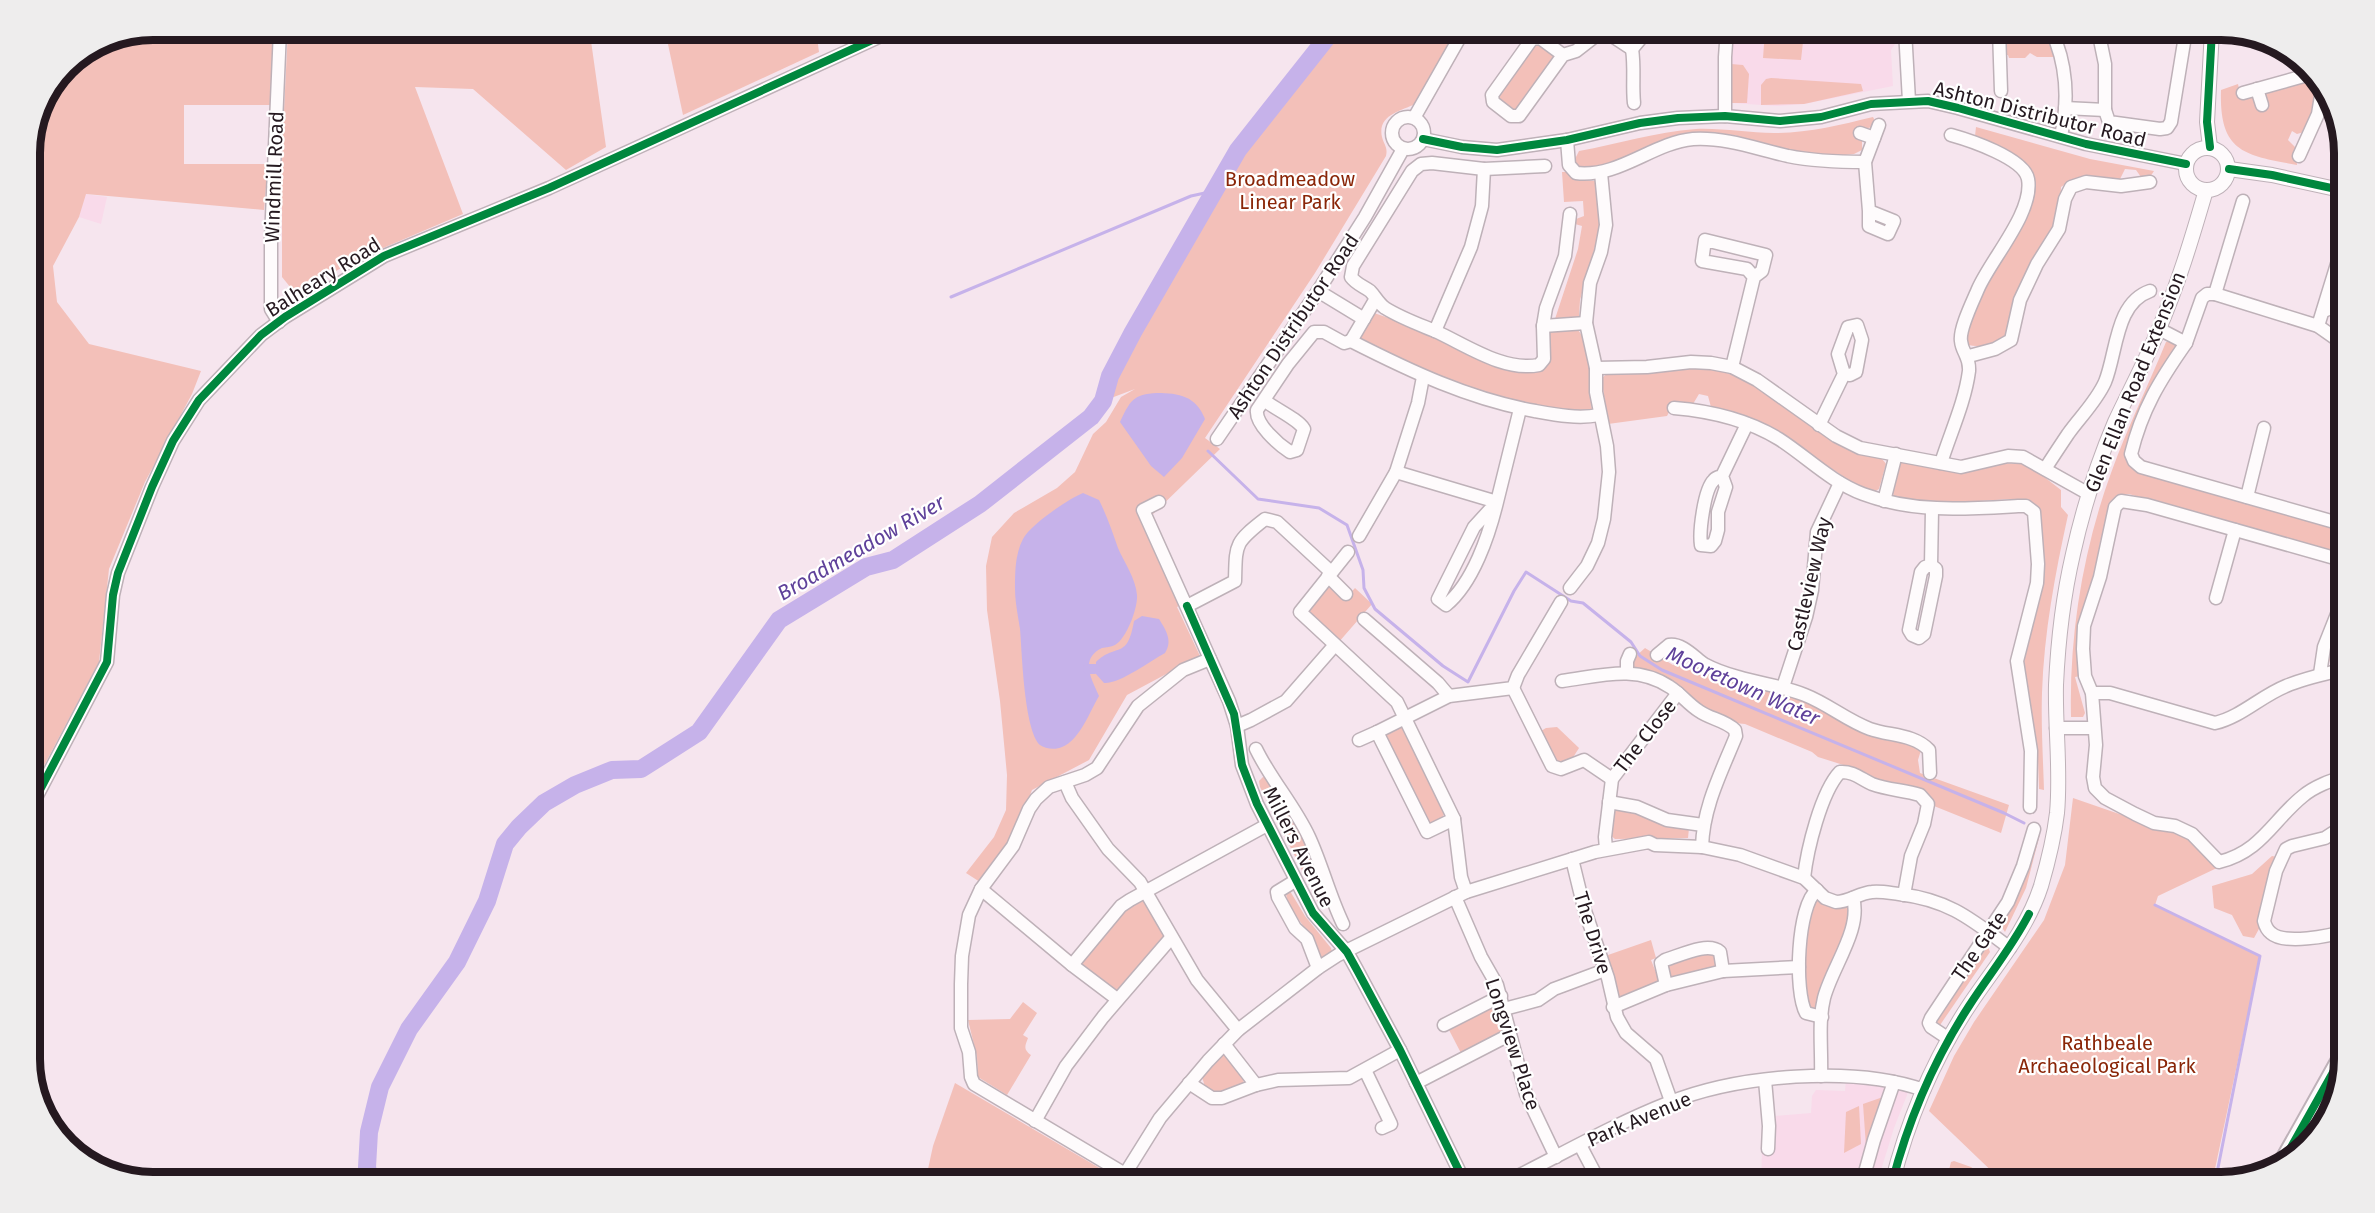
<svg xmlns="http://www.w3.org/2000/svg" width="2375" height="1213" font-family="'Fira Sans',sans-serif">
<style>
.built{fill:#f9daea}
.green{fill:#f3c0b9}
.water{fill:#c6b2ea}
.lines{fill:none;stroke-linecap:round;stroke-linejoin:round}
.stream{stroke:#c6b2ea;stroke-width:3}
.canal{stroke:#c6b2ea;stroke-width:10}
.river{stroke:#c6b2ea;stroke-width:18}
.minor-casing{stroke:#beb1b8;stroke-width:15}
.tertiary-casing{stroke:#beb1b8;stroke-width:16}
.secondary-casing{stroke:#beb1b8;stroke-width:20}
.minor{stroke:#fefbfc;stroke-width:12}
.tertiary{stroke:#fefbfc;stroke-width:14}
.secondary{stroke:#fefbfc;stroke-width:16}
.cycleway-casing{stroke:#fff;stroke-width:11}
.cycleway{stroke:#00873e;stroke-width:8}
.labels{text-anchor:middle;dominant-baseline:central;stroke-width:4.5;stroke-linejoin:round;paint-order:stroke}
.street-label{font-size:20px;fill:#251920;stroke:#fff}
.park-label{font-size:20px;fill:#8a2608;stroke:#fff}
.water-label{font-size:21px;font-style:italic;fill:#5f419a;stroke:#fff}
.rim{fill:none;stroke:#251920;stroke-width:8}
</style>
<rect width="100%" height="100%" fill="#f6e5ee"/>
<g class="built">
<path d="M1734,30H1897L1895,44L1891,50L1893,86L1804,104L1777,106L1731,103L1732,48Z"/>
<path d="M85,194L107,197L101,224L79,217Z"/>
<path d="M1846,1080L1909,1090L1894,1128L1877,1183H1761L1763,1117L1811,1113L1812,1096L1816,1090L1845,1091Z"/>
</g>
<g class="green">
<path d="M154,30H273L271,105H184V164H268L264,210L86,194L79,217L53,266L57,302L89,344L201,371L192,394L145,482L109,569L99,662L30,792V146L40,106L66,66L107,39Z"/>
<path d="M288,30H656L591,41L606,147L566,170L473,89L415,87L463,214L362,257L295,293L282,277V151Z"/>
<path d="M665,30H816L819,52L683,115Z"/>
<path d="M1333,30H1456L1415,104C1401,111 1377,115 1382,137C1384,145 1388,147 1386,156L1315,273L1205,438L1220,449L1152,515L1189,600L1177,607L1200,656L1127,695L1089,760L1032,790L1010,847L980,882L966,873L994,837L1006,810L1007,775L1000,701L987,610L986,566L992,537L1014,513L1057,488L1075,472L1093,434L1106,422L1121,397L1135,389L1103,401L1110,376L1133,329L1238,150Z"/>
<path d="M2035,30H2045L2054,57H2037L2030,53L2025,58H2009L2008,55H2003V37L2006,33Z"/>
<path d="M1765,31L1786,32V41L1803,42L1801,60L1763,58Z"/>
<path d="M1536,42L1552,51L1556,58L1514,112L1495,99Z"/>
<path d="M1731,64L1743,65L1749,74L1747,103H1731Z"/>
<path d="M2314,76L2319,81L2313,115L2304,132L2297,134L2292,131L2288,140L2296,148L2297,165C2244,155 2219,152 2221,90L2238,84L2241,97L2264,99L2265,93Z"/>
<path d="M1771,78L1861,84L1863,91L1804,104L1761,105V85L1766,79Z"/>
<path d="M1873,117L1875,121L1871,127L1866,129L1862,140V150L1854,154L1836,156L1807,155L1734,135L1701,133L1597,168L1582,169L1577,165L1575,159L1579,151C1618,144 1655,132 1696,129C1722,128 1748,133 1774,133C1808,133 1840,125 1873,117Z"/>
<path d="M1976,127L2090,159L2154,171L2150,177H2141L2136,170L2125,169L2119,181C2099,178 2078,174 2061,187L2060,208L2050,233L2023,279L2013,304L2009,328L2002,340C1991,344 1981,348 1968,345L1966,337L1973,316L1985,285L2032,201L2034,182L2030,168L2009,152L1978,139L1975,136Z"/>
<path d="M1562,172H1567L1580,180L1595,181L1601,217L1600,229L1580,300L1579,316L1575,319H1555L1578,249L1582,226L1575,224L1576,219L1584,216L1583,201L1564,202Z"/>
<path d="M1374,313L1537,368L1548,331L1577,329C1595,348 1590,385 1592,410L1586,413L1523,405L1466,389L1359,340Z"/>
<path d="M2170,341L2175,345V351C2159,372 2122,431 2126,459C2127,466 2133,468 2138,472L2345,531V554L2339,555L2129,494L2120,495L2111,506L2100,542L2080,676L2075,677L2085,713L2083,717H2071C2069,635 2083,550 2111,473C2127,428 2148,386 2166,342Z"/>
<path d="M1712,368C1765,383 1787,414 1832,439C1845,447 1880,451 1886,464L1879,489L1874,492L1853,483L1801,448L1711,407L1708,396L1699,394L1693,404H1673L1667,416L1608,424L1602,382L1603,377L1608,373Z"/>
<path d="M1902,459L2025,464L2043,476L2061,490V507L2068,515C2055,574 2044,633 2042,693C2041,725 2043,758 2044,790L2039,789L2038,759L2023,663L2044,579L2041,513L2038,506L2030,501L2011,499L1932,504L1894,497C1890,486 1897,470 1902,459Z"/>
<path d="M1327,583L1345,599L1355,588L1372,604L1338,643L1307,613Z"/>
<path d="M2345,609V665L2337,667L2331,665L2328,657Z"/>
<path d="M1645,648L1673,665L1679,660L1689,668L1694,662L1731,681L1774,691L1810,702L1858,731L1889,741L1916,745L1921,750L1918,760L1920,773L2009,805L2001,833L1934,806L1929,795L1924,792L1887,785L1853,768L1818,757L1812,752L1745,724C1722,724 1653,679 1632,665L1635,657Z"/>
<path d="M1557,727L1579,748L1572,759L1557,763L1541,731L1546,728Z"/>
<path d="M1397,728H1402L1444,814L1442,819L1430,824L1427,822L1385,737V733Z"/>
<path d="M1263,777H1267L1305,836L1327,901L1324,903L1318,902L1260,787L1259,781Z"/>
<path d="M2073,798L2154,826L2174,829L2188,836L2219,867L2158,896L2155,905L2260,956L2212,1183H2004L1929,1111L1954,1056L1974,1022L2044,920L2065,865Z"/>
<path d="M1619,807L1689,828L1688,838L1615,839L1610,835L1613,810Z"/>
<path d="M2037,833L2040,834L2026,888L2005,932L2001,926L2022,887Z"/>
<path d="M2272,856L2277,857L2259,914L2260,927L2254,938L2243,936L2232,915L2214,908L2212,886L2252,874Z"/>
<path d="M1290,891L1305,916L1331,948L1332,952L1321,960L1308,933L1288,904L1286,894Z"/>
<path d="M1144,899L1165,936L1122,989L1115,990L1083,966V960C1097,943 1123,904 1144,899Z"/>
<path d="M1820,899L1851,908L1844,937L1823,985L1816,1009L1810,1010C1800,970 1803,945 1814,906L1816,900Z"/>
<path d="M1651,940L1656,958L1651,960L1657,975L1658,983L1620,998L1617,996L1605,959L1608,958V955Z"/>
<path d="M1987,944L1990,952L1938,1028L1935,1021Z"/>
<path d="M1705,953H1715L1716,967L1671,978L1668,977L1666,965L1668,963Z"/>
<path d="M1023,1002L1037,1013L1023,1035L1028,1038C1025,1046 1023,1049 1031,1055L1007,1095L978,1077L977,1057L968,1020L1010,1019Z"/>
<path d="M1494,1004L1498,1007L1502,1034L1462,1055L1448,1028Z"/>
<path d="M1223,1054H1227L1243,1078L1244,1085L1222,1095L1206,1090L1202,1077Z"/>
<path d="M955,1083L1125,1183H925L933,1146Z"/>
<path d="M1883,1097L1868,1145L1866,1146L1863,1104Z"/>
<path d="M1859,1106L1861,1144L1844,1153L1846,1112Z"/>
<path d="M1954,1161L1971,1167L1993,1183H1951L1947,1178L1951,1162Z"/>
</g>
<g class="water">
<path d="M1157,393C1179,393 1196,396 1205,419L1182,458L1164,477L1151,466L1120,422C1130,401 1133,394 1157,393Z"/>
<path d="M1083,493L1099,500C1107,516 1112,531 1118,548C1124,562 1136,579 1137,595C1138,607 1127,638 1115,645C1111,647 1106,647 1102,648C1079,659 1092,680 1099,696C1090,711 1080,740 1062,747C1056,750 1045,749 1040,745C1024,730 1022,652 1020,629C1018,616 1015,602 1015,589C1015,573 1015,554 1023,539C1030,525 1068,499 1083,493Z"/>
<path d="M1142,616L1159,619C1166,630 1173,641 1165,653C1150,661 1120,684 1104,683L1096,674V662C1117,642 1127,661 1134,621Z"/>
</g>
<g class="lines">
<g class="stream">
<path d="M951,297L1191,196L1214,191"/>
<path d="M1208,451L1258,499L1319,508L1347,525L1363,570L1364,588L1375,609L1443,666L1468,682L1514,591L1526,572L1571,601L1583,603L1631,642L1640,656L1662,670L2004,813L2024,823"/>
<path d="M2155,905L2260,956L2215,1183"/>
</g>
<path class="canal" d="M1088,669H1095"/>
<path class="river" d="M370,1183L367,1167L369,1132L380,1087L409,1029L457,962L487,901L505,844L519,827L544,803L575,785L612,770L641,769L699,732L779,620L866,567L893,560L980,504L1091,417L1103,401L1110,376L1133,332L1238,150L1333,30"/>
<defs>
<g id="minor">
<path d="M1603,30L1632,49"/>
<path d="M1905,30L1909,101"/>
<path d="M1999,30L2001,91"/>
<path d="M2051,30C2067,63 2069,101 2061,136"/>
<path d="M2098,30L2105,64V110L2109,122L2160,129L2167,128L2171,122L2186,30"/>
<path d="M1632,49C1635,69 1632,83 1634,103"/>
<path d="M1632,49L1648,30"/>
<path d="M1563,55L1540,38L1532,39L1492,95L1493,102L1511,116H1519L1563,55L1576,51L1603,30"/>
<path d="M2257,89L2262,105"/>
<path d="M2243,93L2311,74"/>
<path d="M2065,108L2105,110"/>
<path d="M1725,116V57L1727,30"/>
<circle cx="1408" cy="133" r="16"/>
<path d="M1414,118L1464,30"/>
<path d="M1860,133L1874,138"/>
<path d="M1423,139L1462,147L1497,150L1567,140L1640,123L1678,118L1725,116L1780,121L1821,117L1871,104L1928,101L1958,108L2086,144L2186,164"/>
<path d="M1567,140L1569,165L1576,173C1619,178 1652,143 1693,139C1726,137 1757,149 1788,156C1813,161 1840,162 1865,162"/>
<path d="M2299,156L2318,114L2323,84"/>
<path d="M1545,166L1484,169L1432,163L1421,164L1412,171L1353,266L1351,277C1356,284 1363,286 1370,291C1375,296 1378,303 1385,308C1401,318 1418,324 1435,331C1466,345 1504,372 1539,365L1544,359L1543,326L1546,308L1565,256L1570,214"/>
<path d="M1869,211V226L1888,234L1894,221L1869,211L1865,162L1879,125"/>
<path d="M1318,291L1364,319"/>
<path d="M2215,294L2243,201"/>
<path d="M2323,311L2340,305L2345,298"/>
<path d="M279,322L271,309V239L280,30"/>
<path d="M1543,326L1586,323"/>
<path d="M2318,326L2345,238"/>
<path d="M2159,329L2186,343L2202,298L2207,294H2215L2318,326L2345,345"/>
<path d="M1435,331L1471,247L1482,206L1484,169"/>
<path d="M1351,341C1410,371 1469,399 1535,411C1557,415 1578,419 1599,415"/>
<path d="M1351,341L1375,300"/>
<path d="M2186,343C2160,380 2142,409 2131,454L2134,461L2141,467L2345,525"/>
<path d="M1969,356L1995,349L2011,340L2020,300L2037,264L2059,229L2065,199L2071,187L2086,182L2121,186L2150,182"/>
<path d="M1732,367L1754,277L1762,271L1766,255L1705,240L1702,261L1747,269L1754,277"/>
<path d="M1596,368L1647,367L1691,362L1711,363L1732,367L1757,380L1836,436L1860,448L1961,467L2008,456L2023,457L2089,494"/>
<path d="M1264,400C1275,409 1298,419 1304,429L1297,450L1290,452C1278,444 1255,424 1257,410L1288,364L1314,332H1324L1344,343L1351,341"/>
<path d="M1674,408C1710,411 1748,420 1779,439C1807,457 1831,482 1863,494C1914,513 1965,509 2018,506H2026L2034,512L2038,564L2037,583L2017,661L2031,751L2030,807"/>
<path d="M1819,425L1844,374L1838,354L1848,327L1857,325L1862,340L1856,372L1850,375L1844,374"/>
<path d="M1217,439L1318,291L1365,217L1403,149"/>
<path d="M1941,463C1950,434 1965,402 1969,371C1970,356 1962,353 1961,341C1959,329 1973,301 1978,289C1991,259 2034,212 2028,179C2024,158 1969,140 1951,135"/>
<path d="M2045,469C2052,458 2060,446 2068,434C2080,417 2096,402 2105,382C2117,353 2115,303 2150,291"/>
<path d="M1396,472L1497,502C1489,535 1473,583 1446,605L1438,599L1474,527L1497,502L1520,409"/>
<path d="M1722,476C1721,476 1715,478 1714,480C1704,489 1699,532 1701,545L1711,546L1715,541L1718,530V512L1726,487L1722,476L1747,424"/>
<path d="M2247,497L2264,428"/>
<path d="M1884,501L1896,454"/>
<path d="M1159,502L1143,510L1229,701L1237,726L1242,765L1257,804L1313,913L1347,952L1357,970L1400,1050L1465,1183"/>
<path d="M1359,536L1396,472L1418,403L1423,377"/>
<path d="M1348,552L1300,612L1397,702L1454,819L1461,877L1466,892"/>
<path d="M2345,561L2147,505L2121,501L2115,507L2100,577L2084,626L2083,649L2085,676L2092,693L2096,745L2093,777L2095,788L2105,798L2135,814L2154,823L2175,826L2192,834L2219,862C2261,852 2273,820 2303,796C2315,786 2330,781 2345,776"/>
<path d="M1931,565L1925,567L1921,572L1909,630L1912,635L1919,638L1924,634L1936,576V569L1931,565L1932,510"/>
<path d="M1328,576L1346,594"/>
<path d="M1570,588L1587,566L1598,543L1604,519L1609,472L1607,446L1596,392V368L1586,323L1590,283L1601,252L1606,225L1601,173"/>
<path d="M2216,598L2235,530"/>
<path d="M1187,606L1235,581C1236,544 1234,543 1265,519L1277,522L1331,572"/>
<path d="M1364,619L1438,683L1449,696"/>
<path d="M1657,655L1669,645C1682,643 1694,657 1704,664C1715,670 1727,674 1738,677C1761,684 1783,686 1805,695C1828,704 1846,720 1870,729C1890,736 1914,734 1929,750L1930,773"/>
<path d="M1627,672V661L1630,654"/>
<path d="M2320,674L2324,647L2345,594"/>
<path d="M1562,681C1600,676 1636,664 1670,687C1681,694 1688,704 1699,711C1710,719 1725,720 1735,730L1736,736C1721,773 1703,807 1702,847"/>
<path d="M1783,687L1806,617L1812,590L1817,532L1840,483"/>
<path d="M1513,688L1552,766L1561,769L1584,760L1612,779"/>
<path d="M2092,693H2110L2215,723C2241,717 2261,696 2286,686C2305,678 2325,674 2345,669"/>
<path d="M1237,726L1251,720L1286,701L1334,646"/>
<path d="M2056,728H2094"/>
<path d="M1359,740L1377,732"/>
<path d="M1256,749C1271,780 1294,805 1309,837C1322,865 1329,895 1343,924"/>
<path d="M1065,782L1072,798L1108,849L1140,882L1197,980L1238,1030"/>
<path d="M1609,802L1637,807L1667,820L1703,825"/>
<path d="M30,809L107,662L113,595L118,573L152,487L173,441L199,400L261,335L285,317L384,256L549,188L894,30"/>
<path d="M1454,819L1427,832L1377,732L1449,696L1513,688L1518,675L1561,602"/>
<path d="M2345,825L2325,838L2292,846L2286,849L2276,871L2264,921C2265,925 2267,930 2271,933C2284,945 2330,936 2345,931"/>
<path d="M1606,849L1605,837L1612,779L1678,693"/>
<path d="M1572,859L1584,908L1608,978L1617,1017L1626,1033L1656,1059L1671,1101"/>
<path d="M1804,878C1807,850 1821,792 1840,772C1853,771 1861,779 1872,784C1888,790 1904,790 1920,795L1928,804L1924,824L1911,856L1904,895"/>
<path d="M1295,881L1277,892L1278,897L1295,928L1307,939L1318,968"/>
<path d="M981,889L1072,965L1117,999"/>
<path d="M1817,890C1797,905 1794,992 1806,1013L1822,1017"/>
<path d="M1455,897L1481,957L1497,985L1526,1094L1556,1157"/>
<path d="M1072,965L1121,906L1130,900L1267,825"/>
<path d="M1666,985L1661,963L1665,960C1679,956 1708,941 1720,952L1723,971"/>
<path d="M1613,1007L1666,985L1723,971L1799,967"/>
<path d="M1504,1009L1538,1000L1554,989L1605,970"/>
<path d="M1444,1025L1501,996"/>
<path d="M1949,1039L1931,1027L1929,1023L1931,1018L2008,902L2023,866L2034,829"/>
<path d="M1224,1044L1256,1085"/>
<path d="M1365,1070L1391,1124L1382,1128"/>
<path d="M1821,1076C1822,1051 1818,1022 1824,998C1832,967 1862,929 1853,898"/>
<path d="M1765,1080L1769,1126L1768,1149"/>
<path d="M1189,1083L1212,1098H1222L1256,1085L1278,1080L1349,1078L1400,1050"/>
<path d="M1416,1083L1509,1035"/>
<path d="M1035,1121L1066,1066L1103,1017L1171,938"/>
<path d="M1580,1145L1600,1183"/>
<path d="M1125,1174L1160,1118L1208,1061L1238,1030L1318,968L1338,955L1466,892L1595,852L1649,842L1655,845L1702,847L1740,855L1804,878L1825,898L1836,902C1849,902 1859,893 1872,892C1881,891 1890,893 1899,894C1949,900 1971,919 2010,948"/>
<path d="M1140,1183L974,1084L971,1077L969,1052L961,1028V984L962,956L969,915L981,889L1013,846L1029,809L1036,799L1049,787L1085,775L1097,768L1138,706L1183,670L1210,659"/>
<path d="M1504,1183C1559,1156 1612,1125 1668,1103C1738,1075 1853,1065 1924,1090"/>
<path d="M1862,1183L1874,1140L1894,1082"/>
</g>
<g id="tertiary">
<path d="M2210,147L2207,122L2212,30"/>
<circle cx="2207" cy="169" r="21"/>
<path d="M2229,169L2272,175L2345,191"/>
<path d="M1892,1183C1908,1120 1934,1058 1970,1004C1996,965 2027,930 2041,886C2048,862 2054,838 2057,813C2061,771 2055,728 2056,685C2058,641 2063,597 2073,554C2083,509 2097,464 2115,422C2129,392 2145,362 2158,331C2178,285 2192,238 2206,190"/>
</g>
<path id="secondary" d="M2281,1165L2345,1051"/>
</defs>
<use href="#minor" class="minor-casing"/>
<use href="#tertiary" class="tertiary-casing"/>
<use href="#secondary" class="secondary-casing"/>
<use href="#minor" class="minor"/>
<use href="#tertiary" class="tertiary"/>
<use href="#secondary" class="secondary"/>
<defs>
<g id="cycleway">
<path d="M1423,139L1462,147L1497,150L1567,140L1640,123L1678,118L1725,116L1780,121L1821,117L1871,104L1928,101L1958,108L2086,144L2186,164"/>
<path d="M2210,147L2207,122L2212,30"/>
<path d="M2229,169L2272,175L2345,191"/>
<path d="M1187,606L1234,714L1242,765L1257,804L1313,913L1347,952L1357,970L1400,1050L1465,1183"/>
<path d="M30,809L107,662L113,595L118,573L152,487L173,441L199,400L261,335L285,317L384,256L549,188L894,30"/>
<path d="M2281,1165L2345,1051"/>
<path d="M1892,1183C1908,1121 1934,1060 1969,1006C1989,975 2012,947 2029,914"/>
</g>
</defs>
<use href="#cycleway" class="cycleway-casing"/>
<use href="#cycleway" class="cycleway"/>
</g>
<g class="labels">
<g class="street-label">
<text transform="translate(2040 114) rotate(14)">Ashton Distributor Road</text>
<text transform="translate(274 177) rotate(-88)">Windmill Road</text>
<text transform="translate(323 277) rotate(-32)">Balheary Road</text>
<text transform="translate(1293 326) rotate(-56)">Ashton Distributor Road</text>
<text transform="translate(2135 382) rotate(-68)">Glen Ellan Road Extension</text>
<text transform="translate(1809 584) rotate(-77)">Castleview Way</text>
<text transform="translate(1645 736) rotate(-52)">The Close</text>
<text transform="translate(1299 847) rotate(63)">Millers Avenue</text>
<text transform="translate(1593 933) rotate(73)">The Drive</text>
<text transform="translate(1979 946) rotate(-55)">The Gate</text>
<text transform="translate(1513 1044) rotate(72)">Longview Place</text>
<text transform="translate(1639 1119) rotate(-23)">Park Avenue</text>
</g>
<g class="park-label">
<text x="1290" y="179">Broadmeadow<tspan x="1290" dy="23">Linear Park</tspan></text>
<text x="2107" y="1043">Rathbeale<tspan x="2107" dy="23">Archaeological Park</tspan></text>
</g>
<g class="water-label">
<text transform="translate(861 548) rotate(-30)">Broadmeadow River</text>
<text transform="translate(1743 686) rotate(24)">Mooretown Water</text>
</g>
</g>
<path d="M0 0H2375V1213H0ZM153 40H2221A113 113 0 0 1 2334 153V1059A113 113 0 0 1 2221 1172H153A113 113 0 0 1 40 1059V153A113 113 0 0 1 153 40Z" fill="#eeeded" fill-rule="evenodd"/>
<path class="rim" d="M153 40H2221A113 113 0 0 1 2334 153V1059A113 113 0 0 1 2221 1172H153A113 113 0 0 1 40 1059V153A113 113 0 0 1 153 40Z"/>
</svg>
